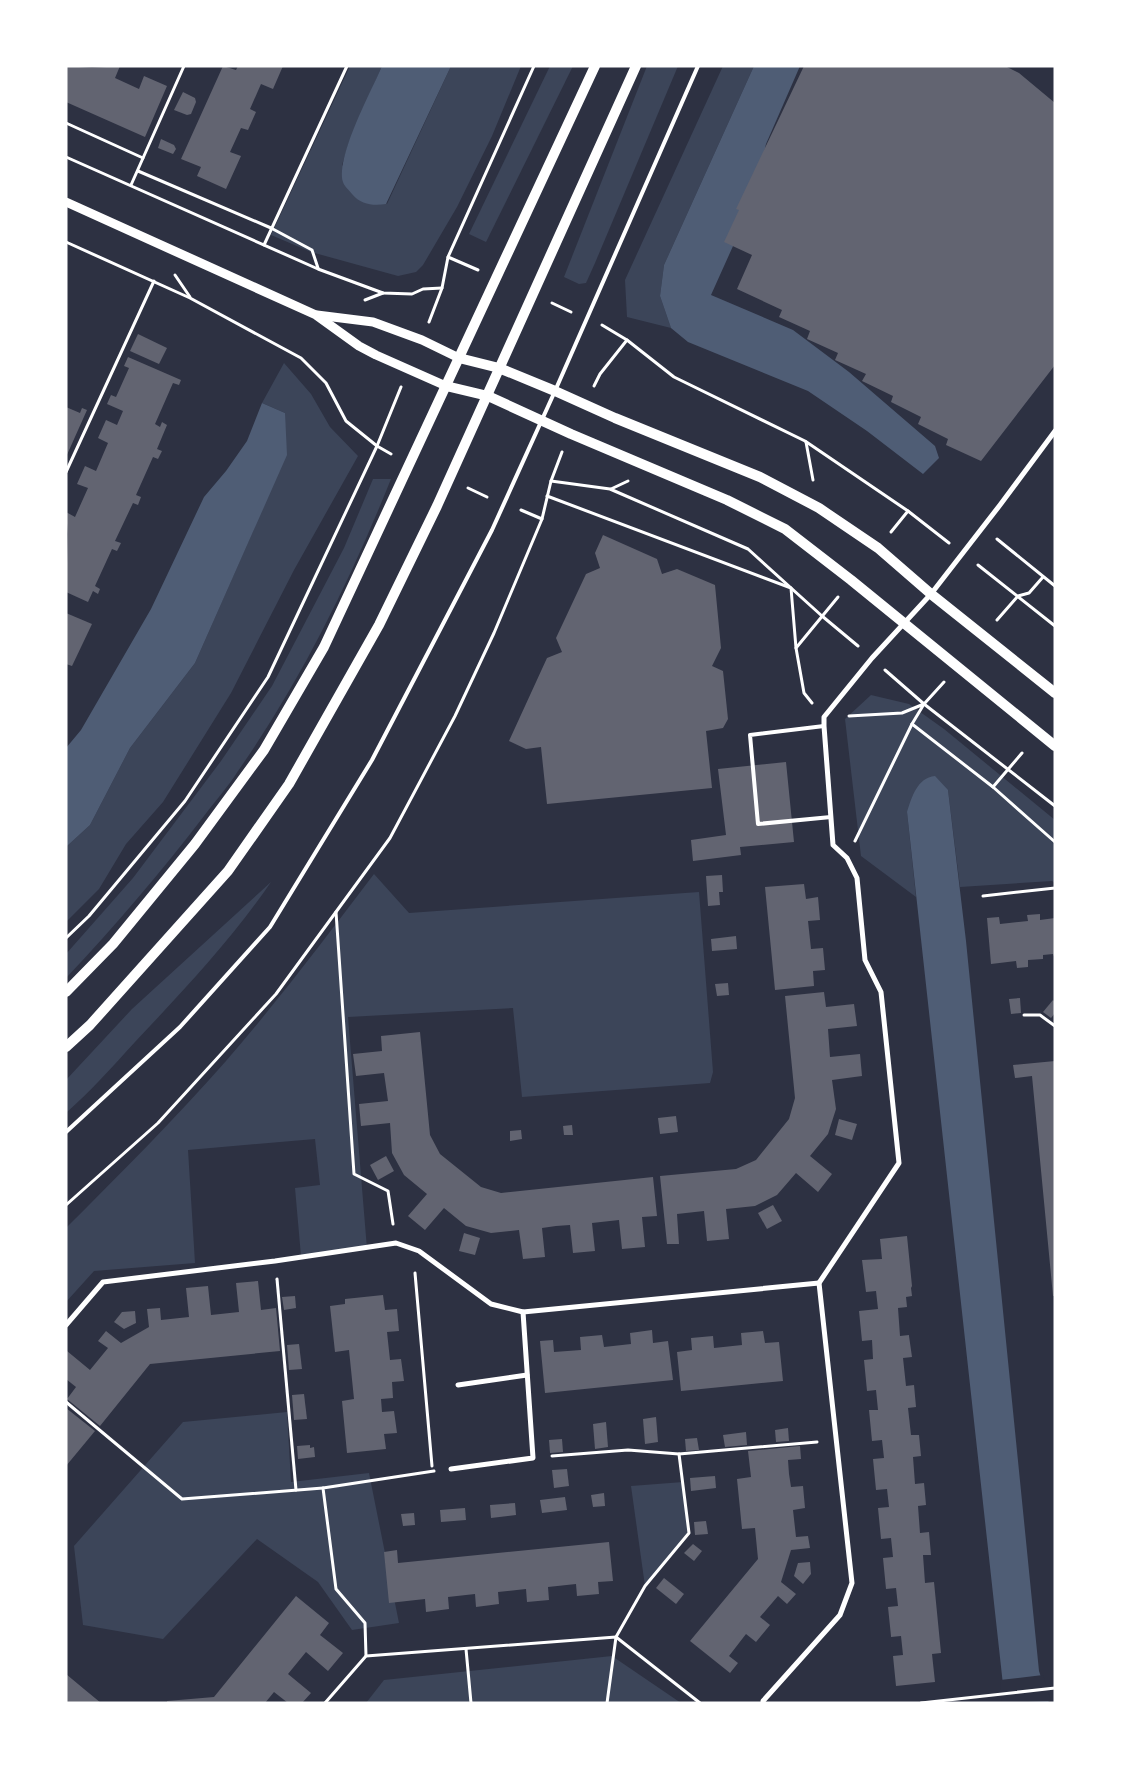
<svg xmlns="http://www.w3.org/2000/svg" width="1121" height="1769" font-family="Cabin,sans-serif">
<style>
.green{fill:#3c4559}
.water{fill:#4f5d75}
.pier{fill:#2d3142}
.building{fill:#626471}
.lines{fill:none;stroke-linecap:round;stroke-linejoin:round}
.path{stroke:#fff;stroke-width:3}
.service{stroke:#fff;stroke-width:4}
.minor{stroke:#fff;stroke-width:5}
.tertiary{stroke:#fff;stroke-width:9}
.secondary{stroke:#fff;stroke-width:10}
</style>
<rect width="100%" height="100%" fill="#2d3142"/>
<g class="green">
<path d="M350,66H382L348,145L342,165L387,204L451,66H521L492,136L457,207L423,265L416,272L398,276L311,252L271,235Z"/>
<path d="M550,66H573L486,242L469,234Z"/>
<path d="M647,66H678L595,263L586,283L579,284L564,277Z"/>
<path d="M723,66H754L664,265L660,296L671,328L627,317L625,280Z"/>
<path d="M284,363L311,394L330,427L358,456L294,570L231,693L163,802L126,844L99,889L66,922V847L90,825L130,748L195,663L254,529L285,413L262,403Z"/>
<path d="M373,479H391C350,581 301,681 238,771C228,787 215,801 204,816C161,872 115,926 66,978V954L133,878L221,761L272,686L344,548Z"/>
<path d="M871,695L909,704L944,729L1055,820V883L1052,881L960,887L948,790L907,812L916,897L861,856L845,719Z"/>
<path d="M374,874L409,913L699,892L713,1072L710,1083L522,1097L513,1008L348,1017L367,1249L301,1256L295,1188L320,1185L315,1139L188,1150L195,1263L94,1271L66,1302V1228C121,1173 175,1119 226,1061C278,1001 326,937 374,874Z"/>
<path d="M271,882C232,939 183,991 135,1042C113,1066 91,1091 66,1113V1080L132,1009Z"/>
<path d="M287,1412L291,1482L369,1473L399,1623L352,1630L318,1582L257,1539L163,1639L83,1625L74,1546L183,1422Z"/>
<path d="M683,1482L689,1533L645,1586L631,1486Z"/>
<path d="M612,1656L681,1703H366L384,1680Z"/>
</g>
<g class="water">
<path d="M382,66H451L386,204C374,206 361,205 352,194C349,190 344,186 343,182C336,156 371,92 382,66Z"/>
<path d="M754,66H800L766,144L761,166L760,186L711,295L793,330L849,372L935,446L939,458L923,474L867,431L808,391L688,342L671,328L660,296L664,265Z"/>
<path d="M262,403L285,413L287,455L195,663L130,748L90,825L66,847V748L81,730L151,609L204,497L226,471L247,441Z"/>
<path d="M935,776L948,790L966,941L1039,1671L1049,1703H1005L907,812C912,797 917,778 935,776Z"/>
</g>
<path class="pier" d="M1043,1675L1051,1701L1002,1703L1000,1680Z"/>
<g class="building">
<path d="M66,66L92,68L120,66L115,78L139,89L144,76L167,86L145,137L66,102Z"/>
<path d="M223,66L236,70L238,66H283L273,89L261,84L250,109L256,112L248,130L241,128L230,152L241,156L226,189L197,176L201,167L181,159Z"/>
<path d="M804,66H1005L1019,73L1055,103V365L981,461L946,445L948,439L918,424L921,417L891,402L893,396L862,381L866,374L835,360L838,353L807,339L810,331L779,317L782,310L737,289L752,255L724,242L739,210L736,209Z"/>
<path d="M183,92L195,98L196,102L191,114L187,115L174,110Z"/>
<path d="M161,139L174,145L176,149L173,154L158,148Z"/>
<path d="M138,334L167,348L159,364L130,351Z"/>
<path d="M128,357L181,380L179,385L173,383L155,424L160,427L162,422L167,425L157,449L162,451L158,459L153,457L136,495L141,497L138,505L133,503L115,541L121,543L117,551L112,549L95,586L100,589L98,594L93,591L88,602L66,592L68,534L66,512L75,517L88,488L77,484L85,466L96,471L108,443L98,438L106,420L117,425L123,411L107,404L111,395L116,397L129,368L124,366Z"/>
<path d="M66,407L80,413L82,408L87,410L66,457Z"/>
<path d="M603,535L657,559L662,574L677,569L715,585L721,648L712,666L723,671L728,719L723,728L706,731L712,788L547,804L541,747L526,749L509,741L547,658L562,652L556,638L586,574L600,568L595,553Z"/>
<path d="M66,613L92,624L72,666L66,664Z"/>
<path d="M786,762L794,842L740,847L741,855L693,861L691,840L726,835L718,769Z"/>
<path d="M722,875L723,892H719L720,905L708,906L706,876Z"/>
<path d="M804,884L806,899L818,897L820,920L808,921L811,949L823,948L825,970L813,971L814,986L775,990L765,887Z"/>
<path d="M1040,914V920L1055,918V959L1053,954L1043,955V959L1028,960V967L1017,968L1016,961L991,964L987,918L999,917L1000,924L1028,921L1027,915Z"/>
<path d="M736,936L737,949L712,951L711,939Z"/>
<path d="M728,983L729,995L717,996L715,984Z"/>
<path d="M824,992L826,1007L854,1004L857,1026L828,1029L830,1057L860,1054L862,1076L832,1080L836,1109L828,1134L810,1156L832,1174L818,1192L796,1173L777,1195L755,1206L726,1209L729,1239L707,1241L704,1211L677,1214L679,1244H667L660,1176L736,1169L756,1160L789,1119L795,1098L785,996Z"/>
<path d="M1020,998L1021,1013L1011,1014L1009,999Z"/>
<path d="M1053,1000L1055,1002V1013L1051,1018L1043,1012Z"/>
<path d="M420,1032L430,1135L440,1154L481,1187L501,1193L653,1177L657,1216L642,1217L645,1247L622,1249L619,1220L592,1223L595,1251L573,1253L570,1225L556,1226L542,1228L545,1257L523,1259L519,1230L491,1233L466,1226L444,1208L425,1230L408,1216L427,1194L404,1175L392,1153L390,1123L361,1126L359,1104L388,1101L384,1073L356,1076L353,1054L382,1051L381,1036Z"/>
<path d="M1055,1061V1296H1053L1032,1076L1015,1078L1013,1065Z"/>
<path d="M676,1116L678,1132L660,1134L658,1118Z"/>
<path d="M839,1119L857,1124L852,1140L835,1135Z"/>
<path d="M572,1125L573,1135H564L563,1126Z"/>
<path d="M521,1130L522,1139L510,1141V1131Z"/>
<path d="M386,1156L394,1171L378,1180L370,1165Z"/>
<path d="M773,1205L782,1221L767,1229L758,1213Z"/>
<path d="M464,1233L480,1238L475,1255L459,1251Z"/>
<path d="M907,1236L912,1286L911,1288L912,1296L906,1297L907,1307L898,1308L900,1336L909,1335V1336L912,1357L903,1358L906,1386L914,1385L916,1407L908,1408L911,1435H919L921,1456L913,1457L915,1484L924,1483L926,1505L918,1506L920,1533L929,1532L931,1555H923L925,1583L934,1582L941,1653L932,1654L935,1682L896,1686L893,1656L903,1655L901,1636L891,1637V1636L888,1607L898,1606L896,1588L886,1589L883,1558L893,1557L891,1538L881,1539L878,1508L889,1507L887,1489L876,1490L873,1459L884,1458L882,1440L872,1441L869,1410H878L876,1390L867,1391L864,1360L873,1359L872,1340L862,1341L859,1311L878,1309L876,1291L866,1292L862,1260L882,1259L880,1239Z"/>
<path d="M258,1281L261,1310L276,1308L280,1351L150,1364L100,1426L67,1399L76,1387L66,1379L67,1351L90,1370L108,1348L98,1341L106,1331L121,1343L149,1327L147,1309L160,1308L161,1320L189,1317L186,1288L208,1286L211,1315L239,1312L236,1283Z"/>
<path d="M383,1295L385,1310L397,1309L399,1331L387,1332L390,1360L401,1359L404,1381L392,1382L393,1398L381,1399L382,1412L394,1411L397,1433L384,1434L386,1449L347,1453L342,1401L354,1399L349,1350L335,1352L330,1306L345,1304V1299Z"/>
<path d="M295,1296L296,1308L284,1310L282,1297Z"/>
<path d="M135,1311L136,1323L124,1329L114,1322L122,1312Z"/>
<path d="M652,1330L653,1343L668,1341L673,1380L545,1393L540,1341L553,1340L554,1352L581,1350L580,1337L602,1335L604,1347L631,1344L630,1333Z"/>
<path d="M763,1331L765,1343L779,1342L783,1381L681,1391L677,1352L692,1350L691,1338L713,1336L714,1348L742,1345L741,1333Z"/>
<path d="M299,1344L302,1369L289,1370L287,1345Z"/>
<path d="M304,1394L307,1419L294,1420L292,1395Z"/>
<path d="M66,1408L95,1431L66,1466Z"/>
<path d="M656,1417L658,1442L645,1444L643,1419Z"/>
<path d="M606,1422L608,1447L595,1449L593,1424Z"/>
<path d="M788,1428L789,1441L776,1442L775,1430Z"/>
<path d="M746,1432L747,1445L725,1447L723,1435Z"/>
<path d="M697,1438L699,1450L686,1451L685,1439Z"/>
<path d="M562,1439L563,1452L550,1453L549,1440Z"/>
<path d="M310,1445V1448L314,1447L315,1457L298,1459L297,1446Z"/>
<path d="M800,1446L801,1459L788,1460L789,1474L791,1487L803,1486L805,1508L793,1510L796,1537L808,1536L810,1548L791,1550L781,1582L796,1594L787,1604L778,1596L760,1617L770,1625L756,1642L746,1634L729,1656L738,1663L730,1673L690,1641L758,1559L755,1528L742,1529L737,1479L751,1477L748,1451Z"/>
<path d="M567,1469L569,1486L554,1488L552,1470Z"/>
<path d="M715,1476L716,1488L691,1491L690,1478Z"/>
<path d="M604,1493L605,1506L593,1507L591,1495Z"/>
<path d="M565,1497L567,1510L542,1513L540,1500Z"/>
<path d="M515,1503L516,1515L491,1518L490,1505Z"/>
<path d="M465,1508L466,1520L441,1522L440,1510Z"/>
<path d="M414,1513L415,1525L403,1526L401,1514Z"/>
<path d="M706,1521L708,1534L695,1535L694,1522Z"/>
<path d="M609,1542L613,1581L598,1582L599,1594L577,1596L576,1584L548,1587L549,1600L527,1602L526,1589L498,1592L499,1604L476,1607L475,1594L448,1597L449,1609L426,1612L425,1599L389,1603L384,1552L397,1550L398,1563Z"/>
<path d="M693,1544L702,1551L694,1561L684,1553Z"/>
<path d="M810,1562L811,1574L803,1584L794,1576L798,1563Z"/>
<path d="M664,1578L684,1594L676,1604L656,1588Z"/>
<path d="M296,1596L329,1623L320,1635L343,1653L328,1671L306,1652L288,1674L311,1693L302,1703H288L274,1692L265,1703H167V1701L214,1697Z"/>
<path d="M66,1674L84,1689L101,1703H66Z"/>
</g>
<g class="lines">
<g class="path">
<path d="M66,123L143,158"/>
<path d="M66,157L318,269L383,293L412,294L423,289L442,288"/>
<path d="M138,171L271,228L312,250L318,268"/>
<path d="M131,185L184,66"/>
<path d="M66,242L190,298L301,358L326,383L346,421L377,446L391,454"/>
<path d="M264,245L347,66"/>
<path d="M448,257L478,270"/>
<path d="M175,275L190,297"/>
<path d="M365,300L383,293"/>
<path d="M552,303L571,312"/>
<path d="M429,322L442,288L448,257L534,66"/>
<path d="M602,325L627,340L674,377L805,441L908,511L949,543"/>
<path d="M594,386L600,374L627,340"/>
<path d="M806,442L813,480"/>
<path d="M66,472L154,281"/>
<path d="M551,481L610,489L748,549L822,616L858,646"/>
<path d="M468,488L487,497"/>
<path d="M611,489L628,481"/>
<path d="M547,496L791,588L796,648L804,693L812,703"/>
<path d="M521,510L542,519"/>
<path d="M891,532L908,511"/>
<path d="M997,539L1055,586"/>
<path d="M978,565L1055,626"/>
<path d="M997,620L1018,596L1029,593L1043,577"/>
<path d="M796,648L838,597"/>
<path d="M885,670L924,704L1055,806"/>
<path d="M849,716L902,713L924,704"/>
<path d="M912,724L993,787L1055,842"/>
<path d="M993,787L1022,753"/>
<path d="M855,841L912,724L924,704L944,682"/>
<path d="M983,896L1055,888"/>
<path d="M336,912L354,1174L388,1191L393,1224"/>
<path d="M66,938L89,916L185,801L268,677L377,446L401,387"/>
<path d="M1024,1015H1040L1055,1026"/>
<path d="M66,1205L158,1123L276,994L390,838L455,716L494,633L542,519L551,481L562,452"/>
<path d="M415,1273L432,1466"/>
<path d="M277,1279L296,1490"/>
<path d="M66,1402L182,1499L323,1488"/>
<path d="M552,1456L628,1450L679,1454L817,1442"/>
<path d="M466,1649L471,1703"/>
<path d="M366,1656L365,1623L336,1589L323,1488L434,1471"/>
<path d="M325,1703L366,1656L616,1637L700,1703"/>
<path d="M607,1703L616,1637L645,1586L689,1533L679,1454"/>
<path d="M921,1703L1055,1688"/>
</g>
<g class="service">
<path d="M824,726L750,735L758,824L831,817"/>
<path d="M66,1132L180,1027L270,927L372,760L492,530L555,391L698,66"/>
</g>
<g class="minor">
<path d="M66,1325L103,1282L275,1261L396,1243L419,1251L491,1304L523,1312L819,1283"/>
<path d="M458,1385L527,1375"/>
<path d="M451,1469L533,1458L523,1312"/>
<path d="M763,1703V1701L840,1615L852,1583L819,1283L899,1163L881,992L865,960L857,878L847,858L833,845L824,726V717L872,658L931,594L1000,505L1055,431"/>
</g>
<g class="tertiary">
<path d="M66,202L316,315L359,346L376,355L446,386"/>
<path d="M317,315L373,322L422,340L459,358"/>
</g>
<g class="secondary">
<path d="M459,358L499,368L555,391L615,418L760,477L819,508L878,548L931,594L1055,693"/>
<path d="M446,386L488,396L571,434L727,500L785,529L851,580L1055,746"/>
<path d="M66,992L113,944L195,844L264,750L324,647L595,66"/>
<path d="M66,1047L90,1025L228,871L289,784L379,625L437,506L636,66"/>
</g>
</g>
<rect width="1121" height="1769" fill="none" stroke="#ffffff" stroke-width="135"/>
</svg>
